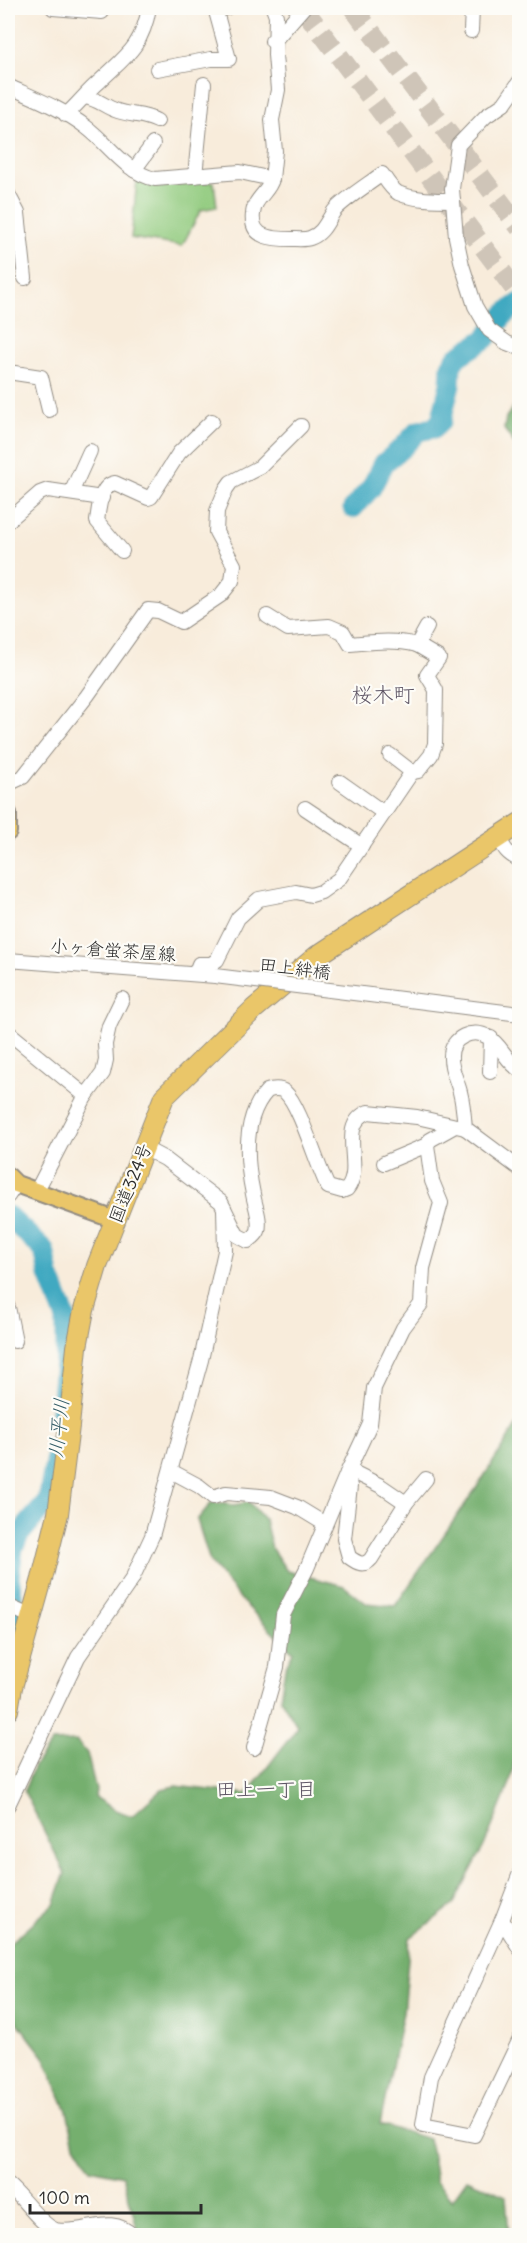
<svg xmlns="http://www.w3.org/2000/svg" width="527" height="2243" font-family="Delius,'Klee One',sans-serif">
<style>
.green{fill:#92cb7f;stroke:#5e7b55;stroke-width:1.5}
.forest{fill:#75af6e;stroke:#506d4c;stroke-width:1.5}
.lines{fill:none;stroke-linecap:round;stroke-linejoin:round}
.river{stroke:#41a9c1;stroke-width:21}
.highway-tunnel{stroke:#cfc5b8;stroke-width:20;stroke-dasharray:20 10;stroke-linecap:butt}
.minor-casing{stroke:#928c83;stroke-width:16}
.major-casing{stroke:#928c83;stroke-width:20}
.highway-casing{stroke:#928c83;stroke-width:22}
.minor{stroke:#fff;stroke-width:14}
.major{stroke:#eac669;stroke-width:16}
.highway{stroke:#eac669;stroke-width:20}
.minor-bridge-casing{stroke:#928c83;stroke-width:16;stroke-linecap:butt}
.minor-bridge{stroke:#fff;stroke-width:14}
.labels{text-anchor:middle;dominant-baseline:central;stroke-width:4.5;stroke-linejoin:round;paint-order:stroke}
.street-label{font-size:18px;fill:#2b2b2b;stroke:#fdfcf7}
.water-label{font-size:20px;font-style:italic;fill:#345d67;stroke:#fdfcf7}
.neighbourhood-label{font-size:20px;fill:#5e5565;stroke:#fdfcf7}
.quarter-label{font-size:21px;fill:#5e5565;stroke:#fdfcf7}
</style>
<rect width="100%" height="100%" fill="#fdfcf7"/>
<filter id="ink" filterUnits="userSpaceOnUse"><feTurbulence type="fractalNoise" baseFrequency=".0167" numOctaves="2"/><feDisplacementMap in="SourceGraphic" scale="12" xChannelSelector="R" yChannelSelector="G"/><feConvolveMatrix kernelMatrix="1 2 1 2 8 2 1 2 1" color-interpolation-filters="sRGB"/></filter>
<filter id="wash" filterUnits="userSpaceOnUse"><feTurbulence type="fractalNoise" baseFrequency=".008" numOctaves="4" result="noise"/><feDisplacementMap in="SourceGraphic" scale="24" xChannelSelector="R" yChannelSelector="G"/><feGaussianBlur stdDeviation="1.35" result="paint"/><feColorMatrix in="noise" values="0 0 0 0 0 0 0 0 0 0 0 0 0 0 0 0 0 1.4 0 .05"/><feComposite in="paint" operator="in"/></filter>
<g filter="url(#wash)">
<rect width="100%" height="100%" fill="#f8ecdb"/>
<path class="green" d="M137,181L214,182L217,207L201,210L182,246L131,238Z"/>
<g class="forest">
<path d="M516,404H519V450L504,429L506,417Z"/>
<path d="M519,1421L520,1734L510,1783L484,1846L453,1905L410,1938L403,2013L380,2124L429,2139L436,2181L452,2200L467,2179L506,2196L509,2235H139L123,2176L91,2169L75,2144L67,2111L44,2057L12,2015L8,2012V1945L54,1904L65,1873L24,1791L34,1766L52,1742L76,1741L87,1753L96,1790L95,1797L115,1810L132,1816L162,1789L175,1786L247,1794L298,1727L280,1698L285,1668L293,1652L243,1602L210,1562L197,1520L212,1502L234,1505L249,1502L265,1520L272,1549L287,1571L344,1586L366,1603L395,1606L481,1481Z"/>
</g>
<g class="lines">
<g class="river">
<path d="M353,508L371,488L384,463L402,448L418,431L434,428L441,421L450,384L451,366L457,357L485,339L505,314L520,303"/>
<path d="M8,1216L44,1250L49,1275L66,1319V1349L61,1412"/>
<path d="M8,1646L12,1618V1595L9,1577L13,1548L19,1535L48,1501L58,1446"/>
</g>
</g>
</g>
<g filter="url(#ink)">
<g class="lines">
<g class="highway-tunnel">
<path d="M303,8L520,296"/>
<path d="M353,8L520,228"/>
</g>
<defs>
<g id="minor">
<path d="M53,8L102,12"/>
<path d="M471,31L472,8"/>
<path d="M272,41L275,40L303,8"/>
<path d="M157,69L211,59H229L215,8H226"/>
<path d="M520,81L504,104L486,116L458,145L452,189L456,237L462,265L475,306L489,330L507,343L520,348"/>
<path d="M8,86C34,98 63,109 86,127C110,145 125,172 155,179L240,172L272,179L275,151L272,120L278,90L275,55L276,16L273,8"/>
<path d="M85,97C98,99 104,106 115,110C129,116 142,113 157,121"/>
<path d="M66,115C78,104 88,91 100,81C126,56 142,47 149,8"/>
<path d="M134,170L153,144"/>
<path d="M195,176L204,84"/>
<path d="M272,179C269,192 254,198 253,214C250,239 274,239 292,239C297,239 305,240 310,238C323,234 327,221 334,211C343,200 370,183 382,174C386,180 391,189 398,193C414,200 437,200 453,200"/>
<path d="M8,194L18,213L25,278"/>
<path d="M8,372L41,377L49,410"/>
<path d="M71,493L90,451"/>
<path d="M8,521L40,493L48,490L102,498"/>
<path d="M122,551L97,521C99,508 100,485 115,483L148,498L151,497L179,453L212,421"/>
<path d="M267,616L288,629L329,626L343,632L350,644C373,642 394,639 417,645"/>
<path d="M390,755L412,772L418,771L431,755L435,744L436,690L427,675L439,658L417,645L427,627"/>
<path d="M340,782L384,813"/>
<path d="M8,784L23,777L87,696L148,610L158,611L181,622L221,595L232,581L234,565L216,532L217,511L226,489L231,482L260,467L301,426"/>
<path d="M305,808L362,846"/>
<path d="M499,837C504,849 507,854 520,860"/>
<path d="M8,960L215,976"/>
<path d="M195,974L199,964H211L217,960L238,918L259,899L296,892L311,895L321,892L339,879L412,772"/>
<path d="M370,995L520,1014"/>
<path d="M8,1032L86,1096"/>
<path d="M520,1070C506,1062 502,1045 488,1037C473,1028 451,1037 451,1056C450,1068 457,1080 460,1092C463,1103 464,1116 465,1128L520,1169"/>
<path d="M490,1072L491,1038"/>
<path d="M144,1148L165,1159L221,1202L237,1235L248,1241C252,1238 256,1236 258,1231C261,1219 255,1206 253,1194C246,1161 242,1118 267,1091C272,1089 280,1088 285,1092C300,1105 317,1166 328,1187L342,1191L347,1189C365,1167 336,1126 368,1112L417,1117L465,1128"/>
<path d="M384,1163L427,1145"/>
<path d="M8,1181L16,1184L8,1196"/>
<path d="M36,1192L85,1097L103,1073L106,1060L105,1044L109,1026L122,999"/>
<path d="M8,1307L15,1341"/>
<path d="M349,1470L381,1486L406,1503"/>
<path d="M171,1471L199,1486L213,1497L226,1493L271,1497L297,1507L325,1524"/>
<path d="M426,1479L406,1503L371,1559C364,1567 357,1563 349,1557L344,1539L350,1486L347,1473L370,1424L374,1388L403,1328L421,1304L423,1268L441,1203L432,1181L427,1145L430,1140L455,1126"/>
<path d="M8,1608L10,1607L32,1617"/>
<path d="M254,1748L277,1667L283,1615L307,1568L347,1473"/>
<path d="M8,1805L78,1657L132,1579L152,1536L201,1360L225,1251L224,1208"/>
<path d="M520,1873L502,1920L431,2077L423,2125L474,2135L520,2039"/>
<path d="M502,1920L520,1949"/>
<path d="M8,2185C22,2196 41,2226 56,2230C84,2236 110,2212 133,2236"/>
</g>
<g id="major">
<path d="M8,813V832"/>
<path d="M8,1176L16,1184L115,1220"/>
</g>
<path id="highway" d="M8,1710L12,1687L42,1579L58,1514L69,1426L77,1347L84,1310L97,1266L164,1097L254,1009L317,956L520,823"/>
</defs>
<use href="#minor" class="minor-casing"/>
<use href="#major" class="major-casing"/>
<use href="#highway" class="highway-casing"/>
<use href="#minor" class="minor"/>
<use href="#major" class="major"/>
<use href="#highway" class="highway"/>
<defs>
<path id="minor-bridge" d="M215,976L370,995"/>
</defs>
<use href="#minor-bridge" class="minor-bridge-casing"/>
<use href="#minor-bridge" class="minor-bridge"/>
</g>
</g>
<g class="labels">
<g class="street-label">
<text transform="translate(113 950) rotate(4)">小ヶ倉蛍茶屋線</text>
<text transform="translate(295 968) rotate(7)">田上絆橋</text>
<text transform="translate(130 1183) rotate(-68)">国道324号</text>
</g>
<g class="water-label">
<text transform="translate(58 1428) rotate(-84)">川平川</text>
</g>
<g class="neighbourhood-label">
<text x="266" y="1788">田上一丁目</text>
</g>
<g class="quarter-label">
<text x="383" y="694">桜木町</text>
</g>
</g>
<rect width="527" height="2243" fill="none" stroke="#fdfcf7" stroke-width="30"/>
<path d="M30 2204v9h171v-9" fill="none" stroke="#2b2b2b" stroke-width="3"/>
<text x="39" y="2204" font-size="18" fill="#2b2b2b" stroke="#fdfcf7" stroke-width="4.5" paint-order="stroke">100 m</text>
</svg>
